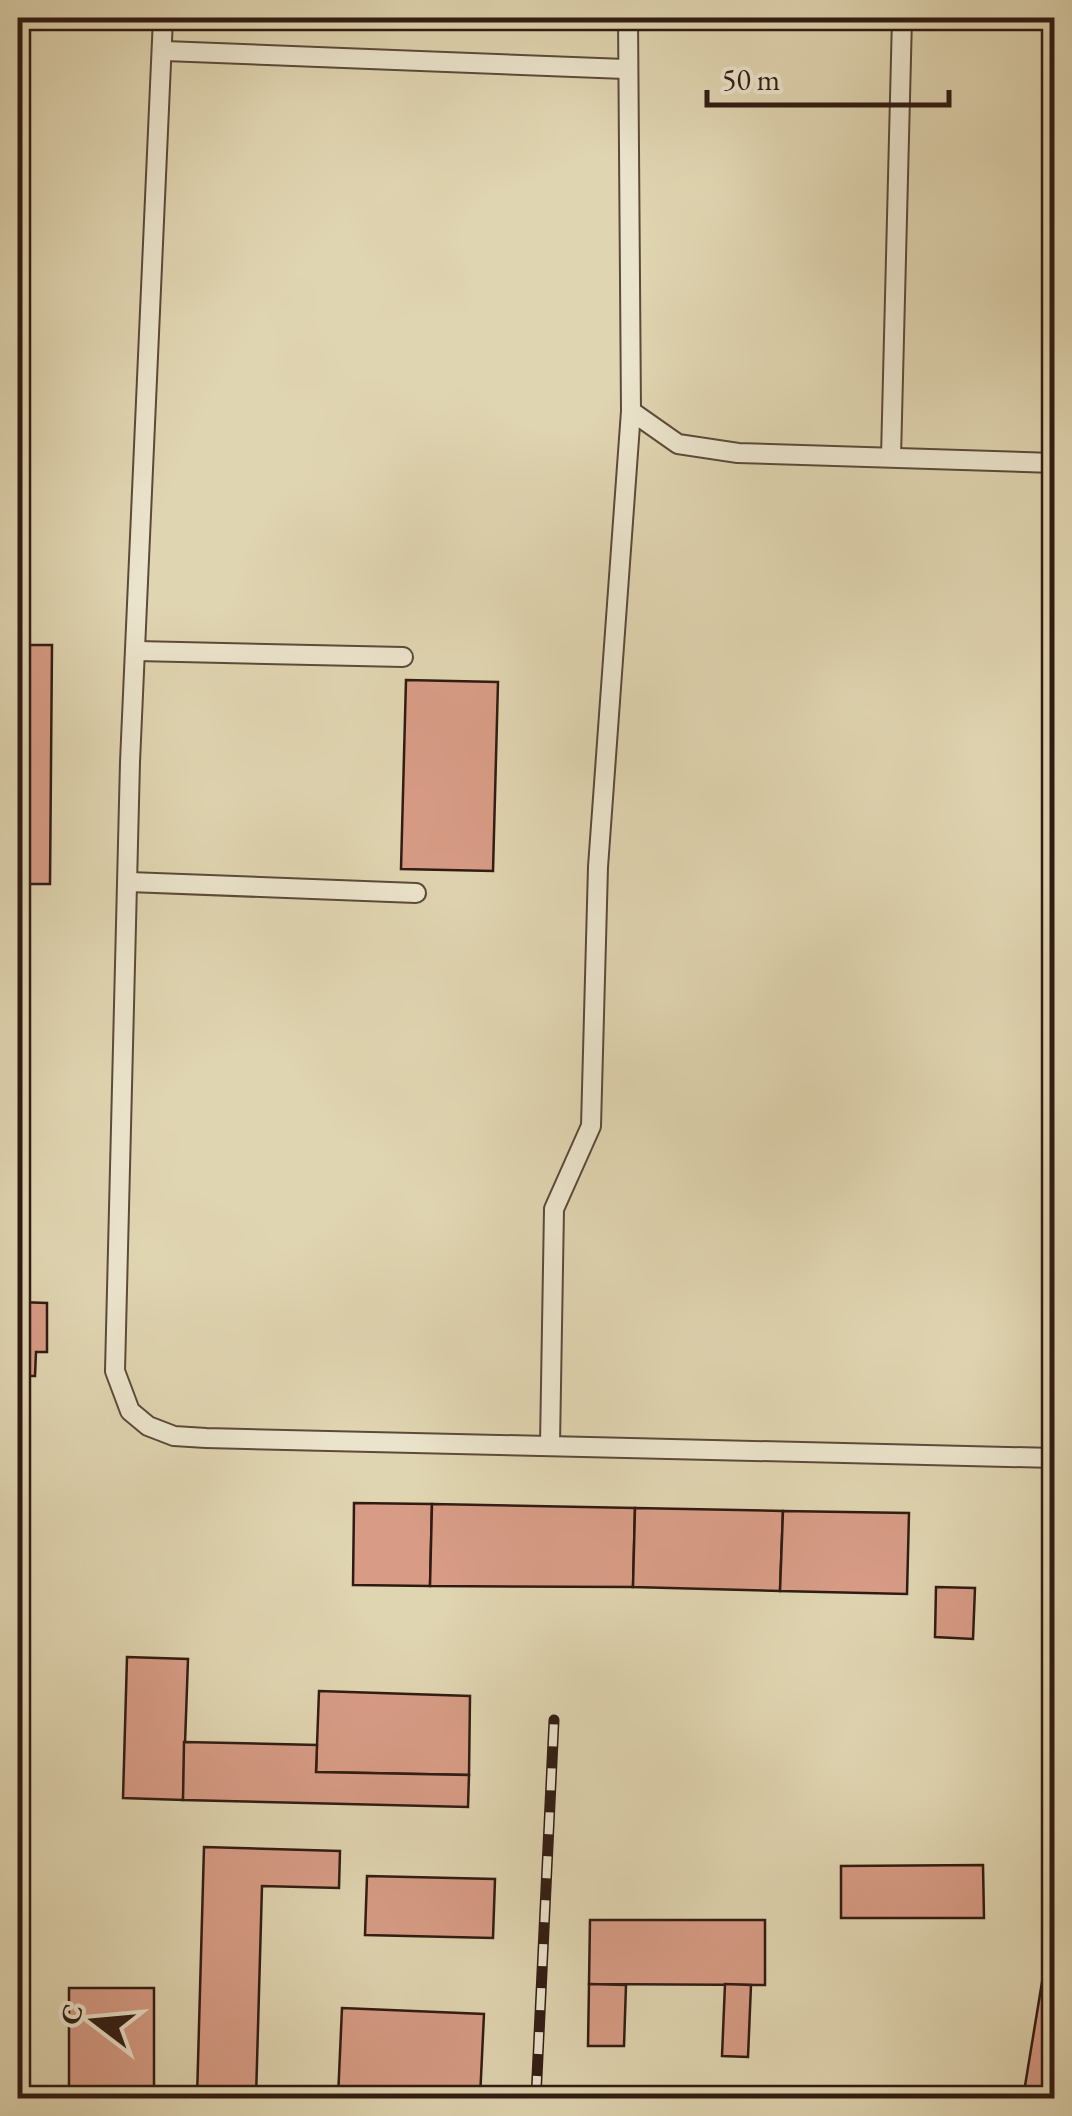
<svg xmlns="http://www.w3.org/2000/svg" width="1072" height="2116" font-family="'EB Garamond',serif">
<style>
.building{fill:#d89c86;stroke:#301b13;stroke-width:2.5}
.lines{fill:none;stroke-linecap:round;stroke-linejoin:round}
.lane-casing{stroke:#5c4a3a;stroke-width:22}
.lane{stroke:#ebe4cc;stroke-width:18}
.rail-casing{stroke:#301b13;stroke-width:11}
.rail{stroke:#ebe4cc;stroke-width:8;stroke-dasharray:22;stroke-linecap:butt}
</style>
<rect width="100%" height="100%" fill="#e0d5b1"/>
<filter id="stains"><feTurbulence type="fractalNoise" baseFrequency=".002" numOctaves="4"/><feColorMatrix values="0 0 0 0 .2 0 0 0 0 .09 0 0 0 0 .02 0 0 0 .5 -.17"/></filter>
<radialGradient id="worn" r=".72"><stop offset=".6" stop-color="#630" stop-opacity="0"/><stop offset="1" stop-color="#630" stop-opacity=".3"/></radialGradient>
<g class="building">
<path d="M18,645H52L50,884H18Z"/>
<path d="M406,680L498,682L493,871L401,869Z"/>
<path d="M18,1302L47,1303V1352H36L35,1376H18Z"/>
<path d="M18,1423H24L26,1578H18Z"/>
<path d="M354,1503L432,1504L430,1586L353,1585Z"/>
<path d="M432,1504L635,1508L633,1587L430,1586Z"/>
<path d="M635,1508L783,1511L780,1591L633,1587Z"/>
<path d="M783,1511L909,1513L907,1594L780,1591Z"/>
<path d="M936,1587L975,1588L973,1639L935,1637Z"/>
<path d="M127,1657L188,1659L183,1800L123,1798Z"/>
<path d="M319,1691L470,1696L469,1775L316,1772Z"/>
<path d="M184,1742L317,1745L316,1772L469,1775L468,1807L183,1800Z"/>
<path d="M18,1755L26,1756L24,1829H18Z"/>
<path d="M204,1847L340,1851L339,1888L262,1886L256,2098H197Z"/>
<path d="M983,1865L984,1918H841V1866Z"/>
<path d="M367,1876L495,1879L493,1938L365,1935Z"/>
<path d="M1054,1909V2098H1023Z"/>
<path d="M590,1920H765V1985L589,1984Z"/>
<path d="M589,1984L626,1985L624,2046H588Z"/>
<path d="M725,1984L751,1985L748,2057L722,2056Z"/>
<rect x="69" y="1988" width="85" height="110"/>
<path d="M342,2008L484,2014L480,2098H338Z"/>
</g>
<g class="lines">
<defs>
<g id="lane">
<path d="M163,18L130,762L115,1371L130,1411L148,1426L174,1436L206,1438L1054,1458"/>
<path d="M165,51L625,69"/>
<path d="M631,411L678,444L738,453L1054,463"/>
<path d="M891,457L902,18"/>
<path d="M137,651L403,657"/>
<path d="M129,882L416,893"/>
<path d="M550,1444L554,1209L591,1126L598,867L631,411L628,18"/>
</g>
</defs>
<use href="#lane" class="lane-casing"/>
<use href="#lane" class="lane"/>
<defs>
<path id="rail" d="M536,2098L554,1720"/>
</defs>
<use href="#rail" class="rail-casing"/>
<use href="#rail" class="rail"/>
</g>
<rect width="1072" height="2116" fill="none" stroke="#e0d5b1" stroke-width="60"/>
<rect x="20" y="20" width="1032" height="2076" fill="none" stroke="#301b13" stroke-width="5"/>
<rect x="30" y="30" width="1012" height="2056" fill="none" stroke="#301b13" stroke-width="2.5"/>
<g transform="translate(95 2021) rotate(286)" stroke="#ebe4cc" stroke-width="8" paint-order="stroke">
<path d="M0-8L18 38L0 25L-18 38Z" fill="#301b13"/>
<text y="-15" font-size="28" font-weight="bold" text-anchor="middle" fill="#301b13">С</text>
</g>
<path d="M707 90v15h242v-15" fill="none" stroke="#301b13" stroke-width="5"/>
<text x="722" y="90" font-size="30" fill="#301b13" stroke="#ebe4cc" stroke-width="8" paint-order="stroke">50 m</text>
<rect width="100%" height="100%" filter="url(#stains)"/>
<rect width="100%" height="100%" fill="url(#worn)"/>
</svg>
